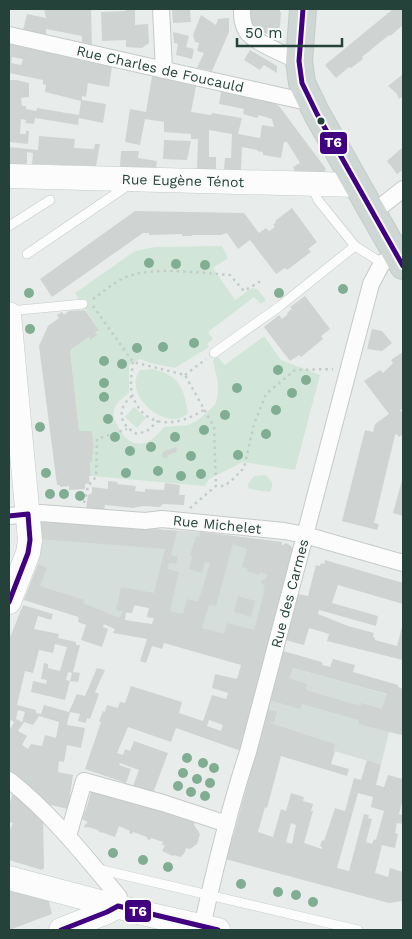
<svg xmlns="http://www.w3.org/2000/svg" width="412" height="939" font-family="'Work Sans',sans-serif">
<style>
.built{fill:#d6dedb}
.green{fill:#d1e6d8}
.building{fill:#cfd4d2;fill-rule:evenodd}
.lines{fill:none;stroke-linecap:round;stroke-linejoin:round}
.lane-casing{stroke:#c5cac8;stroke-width:10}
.street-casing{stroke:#c5cac8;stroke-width:18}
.secondary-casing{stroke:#c3cbc8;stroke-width:25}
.primary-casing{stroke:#c3ccc9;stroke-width:28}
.path{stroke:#c3ccca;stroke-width:2.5;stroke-dasharray:2.5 4;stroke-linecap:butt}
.lane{stroke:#fcfcfc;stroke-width:9}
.street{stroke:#fcfcfc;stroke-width:16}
.secondary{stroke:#fcfcfc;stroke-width:24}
.primary{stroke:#cfd7d5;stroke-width:26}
.bus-1-casing{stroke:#f7fbf9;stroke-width:9}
.bus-1{stroke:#400080;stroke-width:5}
.tree{fill:#81ae93}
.bus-dot{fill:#24423a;stroke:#f7fbf9;stroke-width:2}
.labels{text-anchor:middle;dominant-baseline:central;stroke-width:5;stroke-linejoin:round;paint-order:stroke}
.street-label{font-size:14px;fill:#24423a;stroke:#f7fbf9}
.line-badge{stroke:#f7fbf9;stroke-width:2}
.badge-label{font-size:14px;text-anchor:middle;font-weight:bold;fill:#fff}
</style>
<rect width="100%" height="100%" fill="#e8edeb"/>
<g class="built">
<path d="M41,521L200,532L282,542V545L288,544L293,549L290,556L269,646L147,617L149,608L135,605L132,613L122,612L115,629L80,614L79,617L24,600L38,564Z"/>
<path d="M279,664L403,699L402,735L389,732L381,765L262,729Z"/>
</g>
<g class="green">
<path d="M222,246L228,258L213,268L235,300L252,288L257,289L266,300L261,304L254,297L208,332L213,339L207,344L209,347L175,368L150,363L140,359L129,365V393C123,398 116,402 114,410C112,416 115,420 117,425C130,451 148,448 164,427L188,425L198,420L215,405L218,394V383L213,361L216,355L225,365L264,336L281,360L320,375L295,470L243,462L209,479L205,486L91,476L90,462L92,461V454H93V448L94,447L92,431H79L70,350L89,337L90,339L99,330L75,293L135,251L155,247Z"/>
<path d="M152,369C180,376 183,386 188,413C168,434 121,395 140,370Z"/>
<path d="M134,407L146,418L137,428L125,417Z"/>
<path d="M266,475L272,482V487L270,492L249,489L248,484L254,476Z"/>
</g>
<g class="building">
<path d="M44,9H91L92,45L82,43V36L46,29V35L23,30L27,14L46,18Z"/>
<path d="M125,9H135V25L148,24L149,43L142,48L126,47V40L102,41L101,12L125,11Z"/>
<path d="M172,9L190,10L191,22L173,23Z"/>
<path d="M249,9H280V12H281L280,27L278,28L276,32L273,34L263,33L250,23Z"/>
<path d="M393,9H403L402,26L390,36L389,35L362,57L363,59L351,68L349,67L336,78L325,65Z"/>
<path d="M201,15L216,25L218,19L229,18V32L212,71L197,68L204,53L197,51L199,43L195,42L193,35Z"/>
<path d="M173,32L189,36L186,47L194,49L192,59L176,55L178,44L174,43Z"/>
<path d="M9,44L112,67L109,87L88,83L86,97L82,96V100L106,104L103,123L79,118L78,125L35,118L34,124L25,123L26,120L21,119L20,134H26V131H29L28,144L9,142V80H16L29,83V97L21,98L22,106H26V109L36,111L37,108L79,115L81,101L45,92L46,85L43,84V80L9,73ZM12,57L23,59L21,65L11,63Z"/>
<path d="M250,50L277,66V73L264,65L260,70L244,60Z"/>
<path d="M403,74V96L399,99L397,94L388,86Z"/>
<path d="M152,76L196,86L191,112L211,115L212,113L242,118L238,134L260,138L262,125L274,127L272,119L259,115L257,118L243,114L244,109L219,104L221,91L274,103L279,106L326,169L324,173L295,172L293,167L300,163L287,142H284L281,158L263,155V152L257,151L258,150L242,147L241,170H224L225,158H231L232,134L209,130V157H216V169H197L198,139H191V134L164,132V122L145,119L140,145L125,142L130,109L146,112Z"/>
<path d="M39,136L75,139L74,148L94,149L95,144H100L96,166L32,164L33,153L27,152V164H9V147L38,150Z"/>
<path d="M164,140L191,141L187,160L163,159Z"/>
<path d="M403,147V170L397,174L387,161Z"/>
<path d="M121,151H139L138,158L157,161L156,168L120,167Z"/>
<path d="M292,208L317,242L308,249L311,252L287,270L285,268L276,274L250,240L238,249L227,233L221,235H192V236H182V234L149,235V233H143L52,297L40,279L135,211L244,213L259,233L266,228L269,231L275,227L273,225L276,222L275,221Z"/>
<path d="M305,296L330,329L321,336L323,339L301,357L299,355L290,361L264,327L279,315L282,319L288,314L287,313L292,309L290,307Z"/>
<path d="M85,310L99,330L95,333L97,335L90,340L89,337L70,350L79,431H92L94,447L93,448V454H92V462H90L91,476H89L90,483L85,484V489L69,490V486L60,487V485H57L39,346L48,326L59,318L57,315L62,312L64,315L69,311Z"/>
<path d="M372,329L382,331L392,343L382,351L367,349Z"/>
<path d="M403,352V408L400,410L403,414V434L399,437L397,434L395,435L374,523L379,524L377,530L342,521L365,430L373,432L375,424L389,414L364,381L380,370L383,373L393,363L391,360Z"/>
<path d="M176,447L177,452L168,455L167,459L162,457L163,452Z"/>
<path d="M403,477V516L393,513Z"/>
<path d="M108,481L118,482L117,484L136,486L135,491L145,492V489L164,490L165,483L180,485L179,495H185L184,505L163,504L160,507L143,506L133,508L105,505L104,511L86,509L88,495L92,493V487L108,489Z"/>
<path d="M41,521L177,531L171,555L178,557L176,564L169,563L167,569L179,572L170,611L183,614L187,599L198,602L210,563L205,562L202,573L189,569L192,556L190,555L196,536L199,537L200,532L282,542L281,546L286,543L291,546L293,550L290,556L293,558L241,751L176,728L171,742L128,727L117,753L123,755L125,749L130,751L134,741L168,753L153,793L133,786L139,770L120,763L119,765L131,769L126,783L85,769L101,722L99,721L103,711L105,712L107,705L118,708L120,702L125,703L131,686L182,702L179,713L203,721L212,695L226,699L228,693L212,688L215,674L237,679L241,665L164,643L162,649L152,646L146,663L140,661L147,639L113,633L115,629L104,624L103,627L108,629L102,647L81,640L86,625L78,622L79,617L24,600L38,564L47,568L40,586L84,600L83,603L119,618L123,611L116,610L121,587L154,593L165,549L40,539ZM233,544L247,549L242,567L248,569L247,571L259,575L260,572L268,575L265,580L263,579L261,583L264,584L263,587L265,588L254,630L227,623L224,634L202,628L209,605L216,606ZM134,605L149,608L147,617L154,618L152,624L125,620L126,612L132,613ZM209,720L223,725L221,731L207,726Z"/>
<path d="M325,560L403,583V604L338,585L332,603L378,616L376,626L319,610L318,614L348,626L374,633L373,637L375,638V640L397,646L403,623V660L327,641L329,634L309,628L304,645L285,640L298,594L308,596L316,565L320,566L321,563L324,564Z"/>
<path d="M238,596L255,601L251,617L234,612Z"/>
<path d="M23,605L53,614L51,620L38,616L34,629L59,634L58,638L76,642V645H80L73,672L80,673L78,682L70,681L72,673L68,672L66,680L70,681L65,700L31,692L33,681L46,684L47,680L41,679L44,663L48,664V668L60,671L67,647L55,644L53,653L39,650L33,673L25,671L17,705L36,710V713L41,714L44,705L69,712L77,694L85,696L97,668L105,670L95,692L99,694L90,719L87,718L86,723L78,721L80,714L70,712L67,725L85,728L81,748L67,745L64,762L59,761L58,772L73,775L68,809L47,804L9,770V731L14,722L11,720L9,724V640ZM18,710L25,712L22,722L16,719ZM39,716L59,722L56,738L45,735L42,746L31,744L28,749L22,745L27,736L18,731L24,722L33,725Z"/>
<path d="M283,651L322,662V665L330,667L333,659L355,665L353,672L398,685V687L403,689L402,735L358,724L359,720L302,704L300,709L269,700ZM293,668L387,694L382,709L361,703L360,706L306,690L307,684L289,678Z"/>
<path d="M267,709L277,712L274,722H271L270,723L335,744L333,750L335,751L331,764L349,769L347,776L281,756L267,808L265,807L258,832L273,837L281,809L286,811L291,793L304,797L303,801L313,804L311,811H313L304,843L322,849V847L320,846L322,840L324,841L335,808L345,811L354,778L361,780L367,760L381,765L376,785L384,787L388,775L403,779V799L399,814L403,815V824L397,823L395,833L398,834L395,848L382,845L375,873L388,877L390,868L403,872V901L389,903L225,859L235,830ZM358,793L373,797L371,807L384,811L376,840L374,839L372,844L366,842L372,819L368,818L369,815L364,814L349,871L337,868ZM291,823L296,825L292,844L286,842Z"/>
<path d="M90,789L108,792L195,821L194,825L200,834L197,844L190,849L186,848L184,854L180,857L174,855L173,856L162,851L165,845H162L163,842L151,838L150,840L147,839V837L133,832L132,834L129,833L130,831L119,826L115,837L101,832L100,833L98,830L88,827L86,828L84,826L88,822L82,819L84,815L81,814L82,811L85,812L91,793L89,792Z"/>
<path d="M13,793L43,817L44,868L42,870L9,860V832L13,823L9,822V805Z"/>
<path d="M9,888L48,898L52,914L9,930Z"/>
</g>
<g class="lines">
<defs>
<g id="lane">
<path d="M312,186L318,200L355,246L382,263"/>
<path d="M9,226L50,200"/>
<path d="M27,254L130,184"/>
<path d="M9,311L83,304"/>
<path d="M214,353L280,306L355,246"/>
<path d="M98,869L358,930"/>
</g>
<g id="street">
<path d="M161,9L164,70"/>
<path d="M242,9C242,17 242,24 247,32C254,42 286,55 299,61"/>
<path id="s1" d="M9,35L312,103"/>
<path d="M374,212L403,189"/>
<path id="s2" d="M9,516L41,513L145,521L162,519L284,531L305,535L403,563"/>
<path d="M9,780C51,813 85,856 119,897L118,906"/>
<path d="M68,836L84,781L163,803L227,824"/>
<path id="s3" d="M202,927C215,868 229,809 248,752L371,284L382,263L397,255"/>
</g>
<g id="secondary">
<path id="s4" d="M9,176L357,185"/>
<path d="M9,314L30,540L28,553L9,602"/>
<path d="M9,878L142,913L218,930"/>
<path d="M61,930L107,912L118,906"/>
</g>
<path id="primary" d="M303,9L299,61L302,83L317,114L403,266"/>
</defs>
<use href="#lane" class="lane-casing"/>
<use href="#street" class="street-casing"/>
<use href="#secondary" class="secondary-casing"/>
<use href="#primary" class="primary-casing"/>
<g class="path">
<path d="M93,299C103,292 114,282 126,277C154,266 199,273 230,275L244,291L261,281"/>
<path d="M93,306L133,362L185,375L214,427L216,486"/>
<path d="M133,362C132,372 129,388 133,397C146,431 180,426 205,409"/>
<path d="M185,375L206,359"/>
<path d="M132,396C116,409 119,425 137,434L147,431L158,421"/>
<path d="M84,503L88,486L96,477L97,439L127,429"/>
<path d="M190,508L216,486H224L231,481L244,468L254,424L266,394L295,370L333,369"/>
</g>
<use href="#lane" class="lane"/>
<use href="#street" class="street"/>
<use href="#secondary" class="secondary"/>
<use href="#primary" class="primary"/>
<defs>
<g id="bus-1">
<path d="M303,9L299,61L302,83L317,114L403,266"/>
<path d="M9,516L28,514L30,540L28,553L9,602"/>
<path d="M61,930L107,912L118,906L218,930"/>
</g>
</defs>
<use href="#bus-1" class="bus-1-casing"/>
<use href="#bus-1" class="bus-1"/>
</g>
<g class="tree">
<circle cx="149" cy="263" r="5"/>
<circle cx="176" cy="264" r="5"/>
<circle cx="205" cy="265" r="5"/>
<circle cx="343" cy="289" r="5"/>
<circle cx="29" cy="293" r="5"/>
<circle cx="279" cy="293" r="5"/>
<circle cx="30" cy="329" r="5"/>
<circle cx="194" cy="343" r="5"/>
<circle cx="163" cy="347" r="5"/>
<circle cx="137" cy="348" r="5"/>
<circle cx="104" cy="361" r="5"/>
<circle cx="122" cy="364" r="5"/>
<circle cx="278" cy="370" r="5"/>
<circle cx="306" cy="380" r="5"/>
<circle cx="104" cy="383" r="5"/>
<circle cx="237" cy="388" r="5"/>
<circle cx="292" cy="393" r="5"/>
<circle cx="104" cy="397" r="5"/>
<circle cx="276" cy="410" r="5"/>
<circle cx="225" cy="415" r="5"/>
<circle cx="108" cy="419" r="5"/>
<circle cx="40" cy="427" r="5"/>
<circle cx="204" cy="430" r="5"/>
<circle cx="266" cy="434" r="5"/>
<circle cx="115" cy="437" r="5"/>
<circle cx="175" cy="437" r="5"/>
<circle cx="151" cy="447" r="5"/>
<circle cx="130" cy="451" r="5"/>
<circle cx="238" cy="455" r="5"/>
<circle cx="191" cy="456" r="5"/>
<circle cx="158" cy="471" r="5"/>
<circle cx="46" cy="473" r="5"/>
<circle cx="126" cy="473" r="5"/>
<circle cx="201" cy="474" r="5"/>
<circle cx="181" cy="476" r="5"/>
<circle cx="50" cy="494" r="5"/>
<circle cx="64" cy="494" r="5"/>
<circle cx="80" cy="496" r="5"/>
<circle cx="187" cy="758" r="5"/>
<circle cx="203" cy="763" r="5"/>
<circle cx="214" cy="768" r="5"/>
<circle cx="183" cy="773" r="5"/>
<circle cx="197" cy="779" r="5"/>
<circle cx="210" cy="783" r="5"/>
<circle cx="178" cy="786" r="5"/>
<circle cx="191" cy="792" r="5"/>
<circle cx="205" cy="796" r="5"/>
<circle cx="113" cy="853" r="5"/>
<circle cx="143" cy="860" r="5"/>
<circle cx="168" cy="867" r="5"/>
<circle cx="241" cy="884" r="5"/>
<circle cx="278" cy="892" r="5"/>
<circle cx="296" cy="895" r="5"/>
<circle cx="313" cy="902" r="5"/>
</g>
<circle class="bus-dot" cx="321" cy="121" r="4.5"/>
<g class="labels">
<g class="street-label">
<text stroke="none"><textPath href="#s1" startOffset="155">Rue Charles de Foucauld</textPath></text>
<text stroke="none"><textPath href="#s4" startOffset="174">Rue Eugène Ténot</textPath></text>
<text stroke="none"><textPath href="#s2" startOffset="209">Rue Michelet</textPath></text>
<text stroke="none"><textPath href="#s3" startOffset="345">Rue des Carmes</textPath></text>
</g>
</g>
<g class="line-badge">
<rect x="319" y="131" width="29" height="24" rx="5" fill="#400080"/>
<rect x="124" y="899" width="28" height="24" rx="5" fill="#400080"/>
</g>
<g class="badge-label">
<text x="333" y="147">T6</text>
<text x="138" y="916">T6</text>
</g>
<rect width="412" height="939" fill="none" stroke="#24423a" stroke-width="20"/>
<path d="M237 38v8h105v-8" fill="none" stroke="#24423a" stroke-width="2.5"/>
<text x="245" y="38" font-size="15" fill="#24423a" stroke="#f7fbf9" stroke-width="4" paint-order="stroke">50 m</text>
</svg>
